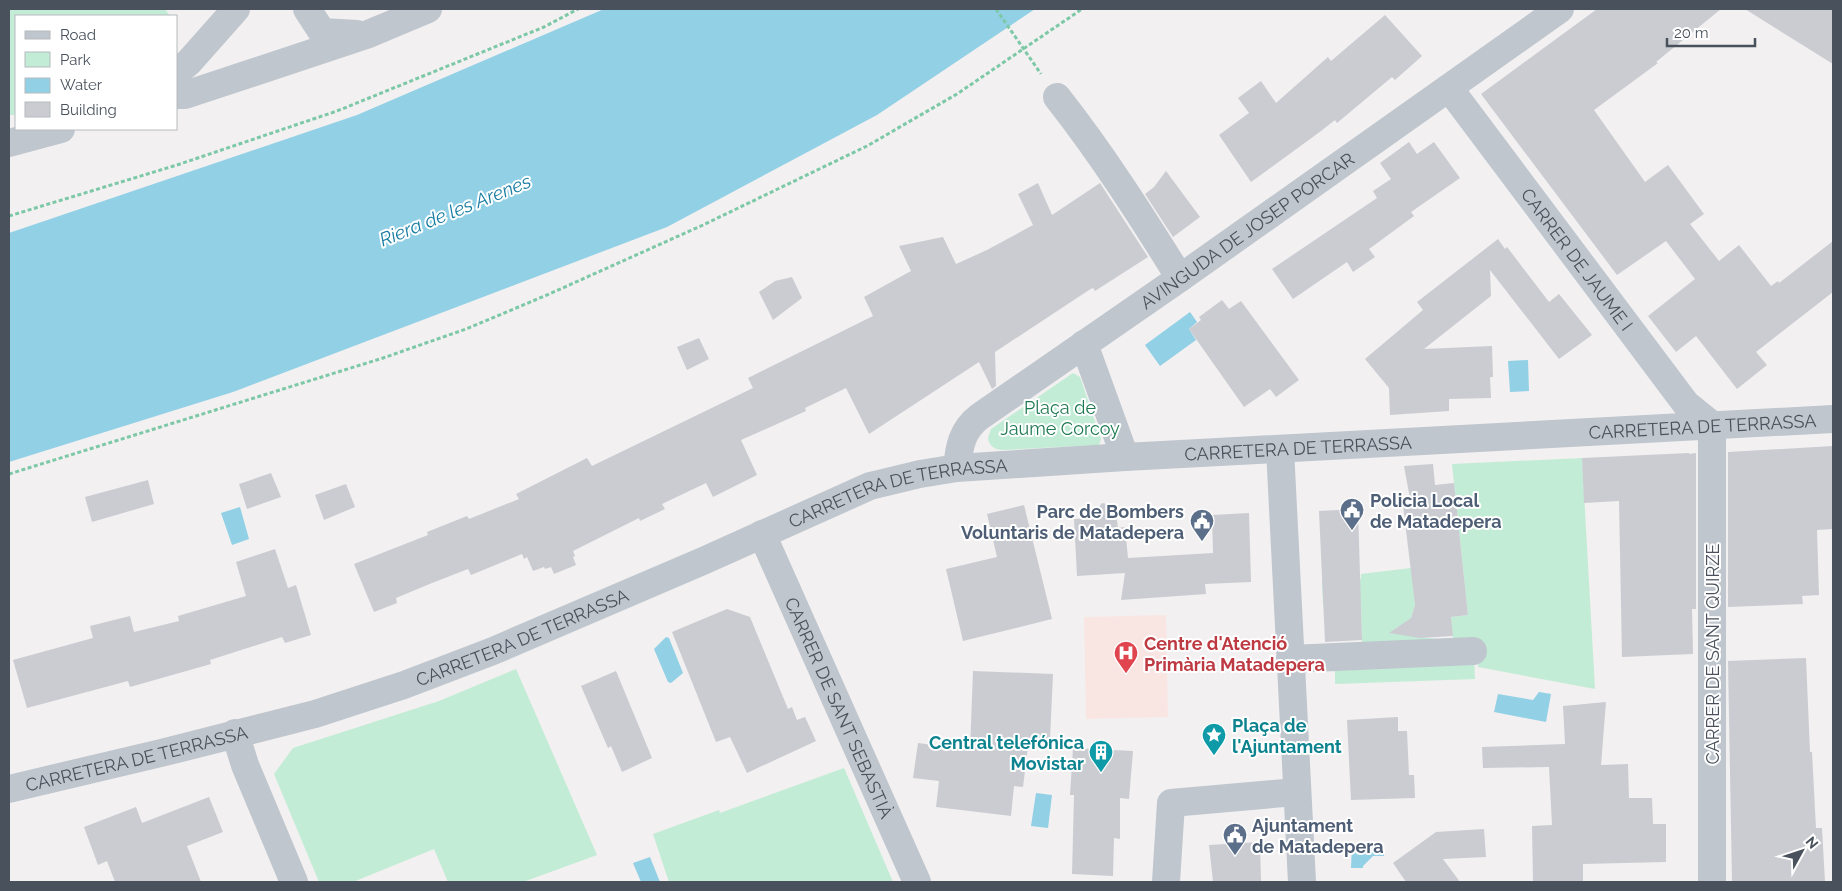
<svg xmlns="http://www.w3.org/2000/svg" width="1842" height="891" font-family="Raleway,sans-serif">
<style>
.medical{fill:#f9e6e3}
.green{fill:#c2ecd5}
.water{fill:#92d0e6}
.building{fill:#caccd2}
.lines{fill:none;stroke-linecap:round;stroke-linejoin:round}
.path{stroke:#7cc8a7;stroke-width:3;stroke-dasharray:4 2.5;stroke-linecap:butt}
.minor{stroke:#bfc6ce;stroke-width:28}
.labels{text-anchor:middle;dominant-baseline:central;stroke-width:4;stroke-linejoin:round;paint-order:stroke}
.street-label{font-size:18px;fill:#49525c;stroke:#fff}
.park-label{font-size:18px;fill:#1e7951;stroke:#fff}
.service-label{font-size:18px;font-weight:bold;fill:#4e5e75;stroke:#fff;text-anchor:start}
.health-label{font-size:18px;font-weight:bold;fill:#be3a42;stroke:#fff;text-anchor:start}
.culture-label{font-size:18px;font-weight:bold;fill:#0d838f;stroke:#fff;text-anchor:start}
.water-label{font-size:19px;font-style:italic;fill:#177ca1;stroke:#fff}
</style>
<rect width="100%" height="100%" fill="#f2f0f0"/>
<path class="medical" d="M1166,615L1168,717L1086,719L1084,617Z"/>
<g class="green">
<path d="M9,9H165L170,16H16L15,115H9Z"/>
<path d="M1073,373L1080,377L1101,439L1099,445L1003,450C995,450 989,446 988,438L991,429Z"/>
<path d="M1582,458L1595,689L1478,667V656L1362,654L1361,603L1323,604L1322,581L1361,579V574L1411,568L1415,605L1411,618L1390,633L1453,641L1451,617L1468,615L1452,464Z"/>
<path d="M1474,657L1475,679L1335,684V662Z"/>
<path d="M516,669L597,855L523,882H448L434,849L353,882H319L274,774L293,748L439,701Z"/>
<path d="M844,768L893,882H669L653,834L719,810L720,813Z"/>
</g>
<g class="water">
<path d="M604,9H1035L877,115L667,227L233,392L9,462V233L357,115Z"/>
<path d="M1190,312L1197,322L1189,329L1196,340L1160,366L1145,345Z"/>
<path d="M1528,360L1529,391L1510,392L1508,361Z"/>
<path d="M240,507L249,539L232,545L221,513Z"/>
<path d="M666,637L669,638L683,673L671,683L668,682L654,649Z"/>
<path d="M1539,692L1551,694L1546,722L1494,712L1498,694L1533,700Z"/>
<path d="M1036,793L1052,795L1048,828L1031,826Z"/>
<path d="M1384,845V856H1373L1363,866V868H1351L1352,846Z"/>
<path d="M650,857L660,882H641L633,863Z"/>
</g>
<g class="building">
<path d="M1597,9H1721L1656,62L1658,63L1594,110L1645,182L1668,165L1704,214L1690,224L1719,261L1739,245L1771,286L1778,281L1779,283L1833,241V292L1756,352L1767,365L1737,389L1696,336L1676,352L1648,316L1695,279L1666,241L1617,275L1481,94Z"/>
<path d="M1745,9H1833V64Z"/>
<path d="M1385,15L1422,56L1395,80L1392,77L1337,123L1335,120L1321,131L1251,182L1219,135L1249,113L1238,98L1261,81L1276,103L1328,57L1331,61Z"/>
<path d="M1409,142L1417,154L1434,142L1460,178L1411,212L1414,216L1369,249L1375,257L1353,272L1347,262L1293,299L1272,269L1377,198L1373,191L1391,179L1380,163Z"/>
<path d="M1166,171L1200,217L1173,237L1145,194L1154,187Z"/>
<path d="M1038,183L1052,215L1100,183L1148,257L1095,291L1093,288L1089,290L995,352L996,386L992,389L979,362L869,434L846,388L805,408L806,411L741,440L757,475L713,497L706,483L662,504L665,509L640,521L639,518L573,551L575,556L573,557L576,565L554,574L551,567L545,569L544,567L533,571L527,557L524,559L522,554L471,575L468,569L432,583L396,598L397,603L374,612L354,564L428,535L427,532L467,516L469,519L519,499L516,494L587,458L592,466L753,388L748,378L873,316L864,297L911,271L899,246L943,237L956,264L987,250L1033,225L1018,194Z"/>
<path d="M1498,239L1505,249L1507,247L1549,302L1559,294L1592,335L1559,359L1490,270L1491,296L1424,349L1492,346L1493,377H1490L1491,398L1449,399V411L1390,415L1389,388L1365,359L1423,310L1417,302Z"/>
<path d="M792,277L802,298L773,320L759,292L775,281Z"/>
<path d="M1222,300L1229,309L1241,301L1299,380L1276,397L1270,389L1244,407L1189,329L1201,320L1199,317Z"/>
<path d="M699,338L709,359L687,370L677,347Z"/>
<path d="M1833,446V529L1817,530L1819,595L1802,596L1803,604L1728,607V452Z"/>
<path d="M1689,453V454L1696,453V609H1692L1693,654L1622,657L1619,501L1584,503L1582,458Z"/>
<path d="M1433,464L1435,485L1454,483L1468,615L1451,617L1453,636L1419,638L1389,633L1411,618L1415,605L1403,505L1411,504L1404,466Z"/>
<path d="M271,473L281,497L247,509L239,484Z"/>
<path d="M148,480L154,504L92,522L85,497Z"/>
<path d="M346,484L355,507L324,520L315,495Z"/>
<path d="M1102,503L1115,506L1118,528L1125,527L1128,558L1213,553L1212,515L1249,513L1251,582L1205,584L1206,594L1121,600L1125,573L1077,576L1074,519L1091,518Z"/>
<path d="M1024,505L1052,619L963,641L946,569L997,557L987,514Z"/>
<path d="M1358,509L1362,640L1325,642L1319,511Z"/>
<path d="M275,549L288,588L296,585L311,635L285,643L282,637L210,660L211,664L130,687L128,681L27,708L13,660L93,638L90,626L130,616L134,632L179,621L178,616L246,596L236,562Z"/>
<path d="M727,609L750,617L788,709L792,707L797,720L805,717L816,741L747,773L730,737L716,742L672,632Z"/>
<path d="M1806,658L1810,752H1812L1816,828H1822L1825,882H1732L1728,661Z"/>
<path d="M616,671L652,758L622,772L611,746L608,748L581,686Z"/>
<path d="M973,671L1053,674L1050,739L1029,738L1023,787L1014,786L1011,816L936,807L939,781L913,778L918,743L970,750Z"/>
<path d="M1606,702L1601,765L1628,764L1629,798H1652L1653,824H1666V862L1583,864V882H1533L1532,826L1552,825L1549,767L1483,768L1482,747L1565,744L1563,706Z"/>
<path d="M1398,717V731H1407L1409,775H1414L1415,798L1351,800L1347,720Z"/>
<path d="M1073,748L1133,751L1129,799L1120,798V839L1114,838L1113,876L1072,874L1074,795H1070Z"/>
<path d="M209,797L223,832L187,846L201,882H115L107,861L98,865L84,827L136,807L142,823Z"/>
<path d="M1484,829L1486,857L1443,859L1460,882H1406L1393,863L1436,832Z"/>
<path d="M1260,842L1261,882H1213L1209,845Z"/>
</g>
<g class="lines">
<g class="path">
<path d="M996,9L1041,74"/>
<path d="M9,216L177,165L337,111L544,27L578,9"/>
<path d="M9,474L383,358L466,329L547,295L703,225L867,146L957,94L1082,9"/>
</g>
<g class="minor">
<path d="M307,9L322,32L357,34"/>
<path d="M176,73L189,62L236,9"/>
<path id="s1" d="M1449,88L1686,404L1712,425"/>
<path d="M176,95H185L366,35L428,9"/>
<path d="M1057,97C1102,154 1142,217 1180,278"/>
<path d="M9,143L61,129"/>
<path d="M1084,344L1125,457"/>
<path d="M1712,425V882"/>
<path d="M1280,449L1302,882"/>
<path id="s2" d="M957,468C959,447 962,430 979,417L1180,278L1560,9"/>
<path id="s3" d="M762,534L917,882"/>
<path d="M1290,659L1473,651"/>
<path d="M235,733L245,765L294,882"/>
<path id="s4" d="M9,789L161,753L315,714L404,685L493,651L703,561L870,486L920,474L957,468L1125,457L1833,419"/>
<path d="M1166,882L1171,803L1296,792"/>
</g>
</g>
<defs>
<symbol id="civic-pin" viewBox="-11 -11 22 30"><path d="M0 17L-7.5 6A9.5 9.5 0 1 1 7.5 6Z" fill="#5c6f8a" stroke="#fff"/><path d="M-.6-6.5H3V-4.5H.6V-3L4-1V1h2V6H-6V1h2V-1L-.6-3ZM-1.2 2.5V6h2.4V2.5Z" fill="#fff"/></symbol>
<symbol id="hospital-pin" viewBox="-11 -11 22 30"><path d="M0 17L-7.5 6A9.5 9.5 0 1 1 7.5 6Z" fill="#e0444e" stroke="#fff"/><path d="M-5-5h3v3.5h4V-5h3V5h-3V1.5h-4V5h-3Z" fill="#fff"/></symbol>
<symbol id="sight-pin" viewBox="-11 -11 22 30"><path d="M0 17L-7.5 6A9.5 9.5 0 1 1 7.5 6Z" fill="#0f9aa8" stroke="#fff"/><path d="M0-6L1.8-2.2L6-1.7L2.9 1.2L3.7 5.4L0 3.3L-3.7 5.4L-2.9 1.2L-6-1.7L-1.8-2.2Z" fill="#fff"/></symbol>
<symbol id="building-pin" viewBox="-11 -11 22 30"><path d="M0 17L-7.5 6A9.5 9.5 0 1 1 7.5 6Z" fill="#0f9aa8" stroke="#fff"/><path d="M-4-6H4V6H1V3H-1V6H-4ZM-2.5-4.3h1.7v1.8h-1.7ZM.8-4.3h1.7v1.8H.8ZM-2.5-1h1.7V.8h-1.7ZM.8-1h1.7V.8H.8Z" fill="#fff"/></symbol>
</defs>
<g fill-rule="evenodd">
<use href="#civic-pin" x="1338" y="496" width="28" height="38"/>
<use href="#civic-pin" x="1188" y="507" width="28" height="38"/>
<use href="#hospital-pin" x="1112" y="639" width="28" height="38"/>
<use href="#sight-pin" x="1200" y="721" width="28" height="38"/>
<use href="#building-pin" x="1087" y="738" width="28" height="38"/>
<use href="#civic-pin" x="1221" y="821" width="28" height="38"/>
</g>
<g class="labels">
<g class="street-label">
<text stroke="none"><textPath href="#s2" startOffset="384">AVINGUDA DE JOSEP PORCAR</textPath></text>
<text stroke="none"><textPath href="#s1" startOffset="214">CARRER DE JAUME I</textPath></text>
<text stroke="none"><textPath href="#s4" startOffset="1751">CARRETERA DE TERRASSA</textPath></text>
<text stroke="none"><textPath href="#s4" startOffset="1346">CARRETERA DE TERRASSA</textPath></text>
<text stroke="none"><textPath href="#s4" startOffset="941">CARRETERA DE TERRASSA</textPath></text>
<text stroke="none"><textPath href="#s4" startOffset="536">CARRETERA DE TERRASSA</textPath></text>
<text transform="translate(1712 654) rotate(-90)">CARRER DE SANT QUIRZE</text>
<text stroke="none"><textPath href="#s3" startOffset="190">CARRER DE SANT SEBASTIÀ</textPath></text>
<text stroke="none"><textPath href="#s4" startOffset="131">CARRETERA DE TERRASSA</textPath></text>
</g>
<g class="park-label">
<text x="1060" y="407">Plaça de<tspan x="1060" dy="21">Jaume Corcoy</tspan></text>
</g>
<g class="service-label">
<text x="1370" y="500">Policia Local<tspan x="1370" dy="21">de Matadepera</tspan></text>
<text x="1184" y="511" text-anchor="end">Parc de Bombers<tspan x="1184" dy="21">Voluntaris de Matadepera</tspan></text>
<text x="1252" y="825">Ajuntament<tspan x="1252" dy="21">de Matadepera</tspan></text>
</g>
<g class="health-label">
<text x="1144" y="643">Centre d'Atenció<tspan x="1144" dy="21">Primària Matadepera</tspan></text>
</g>
<g class="culture-label">
<text x="1232" y="725">Plaça de<tspan x="1232" dy="21">l'Ajuntament</tspan></text>
<text x="1084" y="742" text-anchor="end">Central telefónica<tspan x="1084" dy="21">Movistar</tspan></text>
</g>
<g class="water-label">
<text transform="translate(455 210) rotate(-22)">Riera de les Arenes</text>
</g>
</g>
<rect width="1842" height="891" fill="none" stroke="#49525c" stroke-width="20"/>
<rect x="15" y="15" width="162" height="115" fill="#ffffff" stroke="#b6babe"/>
<rect x="25" y="31" width="25" height="8" fill="#bfc6ce" stroke="#b6babe"/>
<text x="60" y="40" font-size="15" fill="#49525c">Road</text>
<rect x="25" y="52" width="25" height="15" fill="#c2ecd5" stroke="#b6babe"/>
<text x="60" y="65" font-size="15" fill="#49525c">Park</text>
<rect x="25" y="78" width="25" height="15" fill="#92d0e6" stroke="#b6babe"/>
<text x="60" y="90" font-size="15" fill="#49525c">Water</text>
<rect x="25" y="102" width="25" height="15" fill="#caccd2" stroke="#b6babe"/>
<text x="60" y="115" font-size="15" fill="#49525c">Building</text>
<g transform="translate(1802 851) rotate(50)" stroke="#ffffff" stroke-width="4" paint-order="stroke">
<path d="M0-4L9 19L0 12L-9 19Z" fill="#49525c"/>
<text y="-8" font-size="14" font-weight="bold" text-anchor="middle" fill="#49525c">N</text>
</g>
<path d="M1667 38v8h88v-8" fill="none" stroke="#49525c" stroke-width="2.5"/>
<text x="1674" y="38" font-size="15" fill="#49525c" stroke="#ffffff" stroke-width="4" paint-order="stroke">20 m</text>
</svg>
